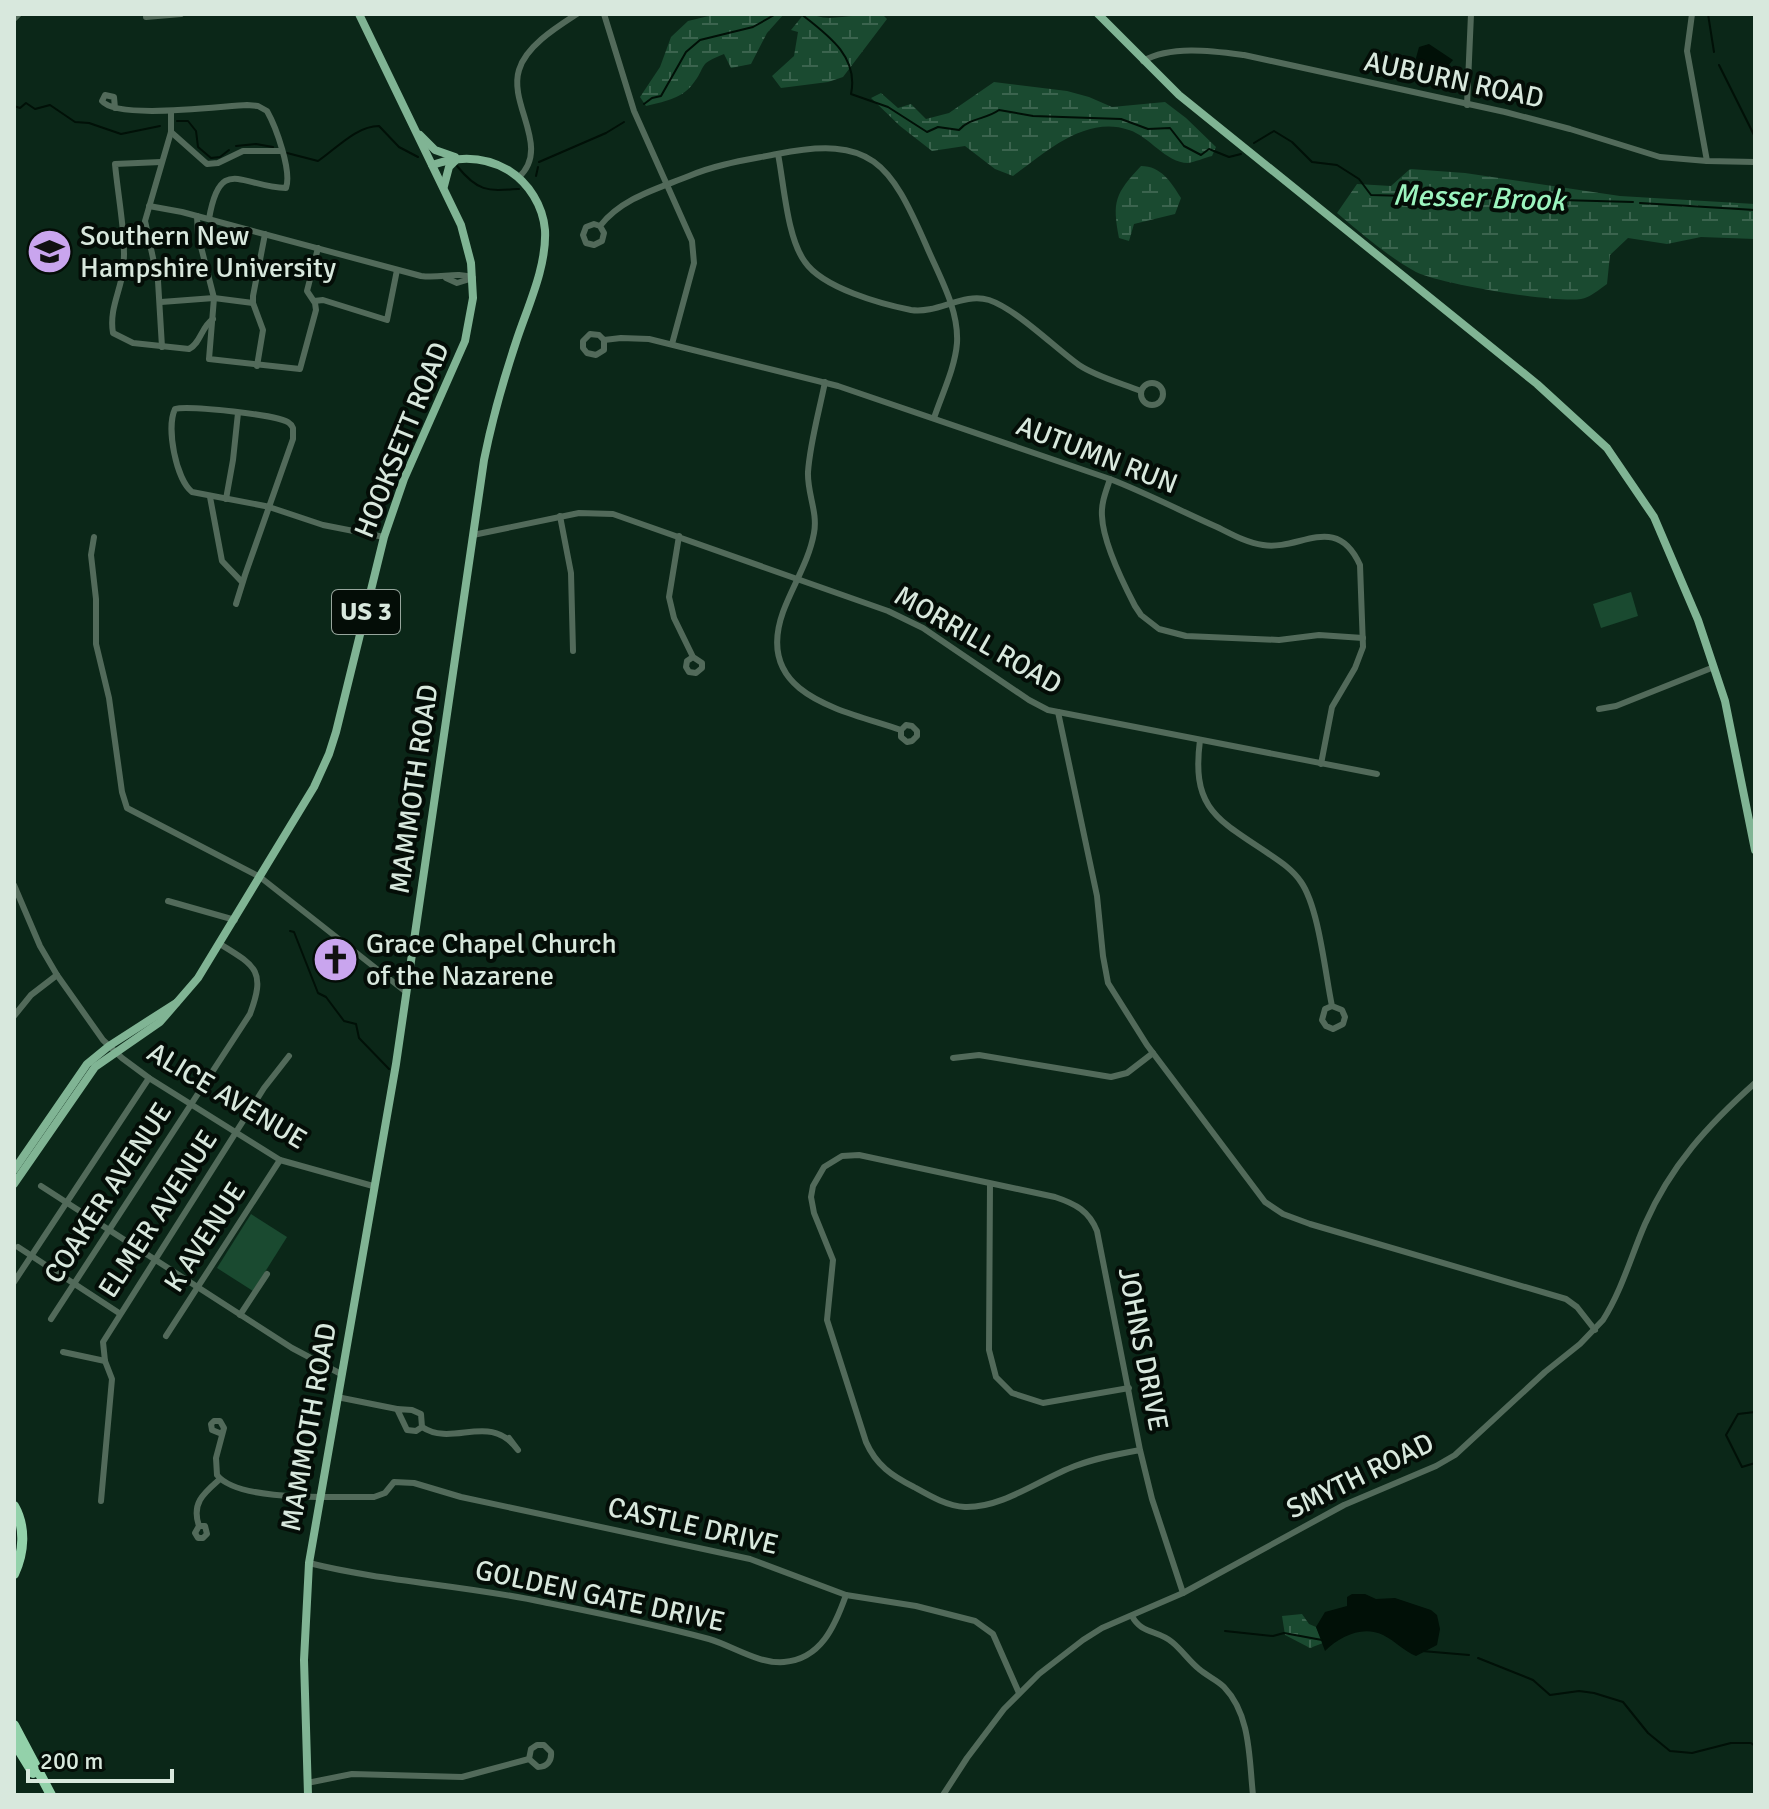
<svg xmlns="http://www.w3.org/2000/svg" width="1769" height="1809" font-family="Signika,sans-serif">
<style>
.wetland{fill:url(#wetland-marsh)}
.park{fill:#1a4a30}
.water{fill:#011007}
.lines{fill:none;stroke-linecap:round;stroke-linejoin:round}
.stream{stroke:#011007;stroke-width:2}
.minor{stroke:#526a5a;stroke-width:6}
.major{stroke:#80b494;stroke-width:8}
.highway{stroke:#93d1aa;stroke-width:10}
.labels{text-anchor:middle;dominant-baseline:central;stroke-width:8;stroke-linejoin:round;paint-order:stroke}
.shield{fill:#040d07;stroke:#98a69d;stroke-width:2}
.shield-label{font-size:26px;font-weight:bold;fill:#d8e8dd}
.street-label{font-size:28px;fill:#d8e8dd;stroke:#040d07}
.poi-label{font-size:28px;fill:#d8e8dd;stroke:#040d07;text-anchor:start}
.water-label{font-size:30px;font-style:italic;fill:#9cf5bf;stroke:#040d07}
</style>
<defs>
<pattern id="wetland-marsh" width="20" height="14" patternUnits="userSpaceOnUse" patternTransform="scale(2)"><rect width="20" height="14" fill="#1a4a30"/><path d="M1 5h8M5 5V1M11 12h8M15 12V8" fill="none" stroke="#3b644e"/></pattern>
</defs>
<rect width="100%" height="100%" fill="#0b2718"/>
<g class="wetland">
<path d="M717,14H784L767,33L751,64L731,68L724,54C696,65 708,65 692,85C681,99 662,102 646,106L640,97L660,67L671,37L688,21Z"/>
<path d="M804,14C813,14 821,18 829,18C847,17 864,14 882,14L887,19L843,77L828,82L781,88L772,76L794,56L798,32L791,30Z"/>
<path d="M994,82L1067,91L1089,97L1112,107L1165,102L1186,118L1216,147L1212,156C1204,158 1195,162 1188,163C1166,163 1149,136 1129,130C1085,115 1045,153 1013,176L995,169L965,146L932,151L900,126L871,98L881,93L898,108L911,104L926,119L949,113Z"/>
<path d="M1141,166C1161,166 1171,182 1181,198L1175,214L1134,224L1129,241L1119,238C1112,201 1115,194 1141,166Z"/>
<path d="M1410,169L1465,173L1620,196L1755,204V239L1701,237L1667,244L1628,238L1610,255L1607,284C1600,289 1589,298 1581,299C1553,303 1440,284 1416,272C1387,256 1362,234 1337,213L1357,184L1391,186Z"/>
<path d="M1302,1614L1309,1624L1316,1627L1323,1643L1310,1648L1285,1635L1282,1616Z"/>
</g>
<g class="park">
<path d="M1631,592L1638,616L1601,628L1593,604Z"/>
<path d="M251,1214L287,1237L253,1291L217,1268Z"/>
</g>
<g class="water">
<path d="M1429,44L1453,60L1448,66L1428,75L1418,69L1416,58L1419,47Z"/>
<path d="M1352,1594H1365L1376,1599L1395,1598L1431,1610L1437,1615L1440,1629L1437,1645L1416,1656C1404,1651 1395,1641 1383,1635C1363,1625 1340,1636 1325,1651L1316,1627L1325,1612L1347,1606V1597Z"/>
</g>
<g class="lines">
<g class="stream">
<path d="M801,14C828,35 859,57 851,94L888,107L927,132L938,127L959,130C971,117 985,120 999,110L1033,116L1121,119L1148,129L1170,128L1184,146L1201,155L1209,149L1229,157L1241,154"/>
<path d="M1708,14L1714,52"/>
<path d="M1719,65L1755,137"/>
<path d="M644,104L652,98L661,96L686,52L700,40L753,27L776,14"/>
<path d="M14,106L20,108L26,103L35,109L50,105L75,122L89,123L121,134L160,126"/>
<path d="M177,121H188L196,131L198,147L211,158L220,157L229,150"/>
<path d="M1254,143L1274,131L1292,142L1312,162L1337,165L1359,179L1371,195L1633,202"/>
<path d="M236,146L256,144L273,147"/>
<path d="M287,153L318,161C336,149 356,126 379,126L399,147L418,157"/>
<path d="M539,162L606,133L624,122"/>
<path d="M457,166C478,192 487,191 519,189"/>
<path d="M536,176L538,167"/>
<path d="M1640,203L1755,210"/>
<path d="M290,931L294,932L318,993L326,997L344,1021L356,1024L359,1038L389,1069"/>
<path d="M1755,1412L1738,1414L1726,1435L1742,1467L1755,1463"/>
<path d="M1225,1631L1273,1636L1284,1633L1322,1640"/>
<path d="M1422,1651L1469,1655"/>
<path d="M1478,1658L1533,1680L1550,1695L1579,1691L1594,1693L1623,1702L1648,1733L1670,1751L1692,1753L1731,1743H1751L1755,1746"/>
</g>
<g class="minor">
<path d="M604,14L634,111L692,241L694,263L672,344"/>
<path d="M1692,14L1687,51L1707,161"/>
<path d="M146,17L181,14"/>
<path d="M14,19L19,14"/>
<path d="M1143,61C1171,45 1213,51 1244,55L1505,112L1570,129L1660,157L1707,161L1755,162"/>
<path d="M1467,105L1471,14"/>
<path d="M115,108L114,97L105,95L102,101C117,120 221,106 247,105L258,106L267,111C276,127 292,171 286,188C242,187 220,154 209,219"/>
<path d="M171,132L207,164L218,163L243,151H281"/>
<path d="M778,154C784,184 787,238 805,262C823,288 881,304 911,310C938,314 963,292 989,300C1016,309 1054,347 1079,365C1097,377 1121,383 1141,391"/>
<path d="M161,162L115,164C118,197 127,240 123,271C120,292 109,310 113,333L133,343L189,349C201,343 201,327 213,319"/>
<path d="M518,178C552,148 508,105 519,70C526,46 557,27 577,14"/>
<path d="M149,206L182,212L421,276C441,279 457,271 473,278"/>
<path d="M197,216L198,235L214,298L209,359L300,369L316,310L315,303L307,291L318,248"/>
<path d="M600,226L594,224L586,227L583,235L586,243L594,245L602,241L604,233L600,226C622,198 657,189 689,176C717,164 747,160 777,154C872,135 890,163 926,245C939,276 959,309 957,343C955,368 942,394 934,418"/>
<path d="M123,272L156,270"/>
<path d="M446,278L457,283L473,278"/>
<path d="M314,301L323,300L387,320L397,270"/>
<path d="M161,302L214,298L253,303"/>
<path d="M604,340L599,335L590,334L583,341V348L587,353L596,355L604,350V340L621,338L649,339L838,386L1110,479C1146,493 1181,511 1217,527C1231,534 1247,543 1263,545C1300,551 1336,512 1360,565L1363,647L1355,668L1332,707L1321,764"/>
<path d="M162,347L158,281L145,221L171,132V111"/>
<path d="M257,366L263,330L253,303V296L265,234"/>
<path d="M825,382C819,412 810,443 808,472C807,493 818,512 814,533C809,561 793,585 783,612C753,696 843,710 901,730V737L907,742L912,741L917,736V731L912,726L906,725L901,730"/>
<circle cx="1152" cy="394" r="11"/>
<path d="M1110,479C1106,491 1101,503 1102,516C1103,542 1123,583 1135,606L1141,615L1159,629L1186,636L1279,640L1319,635L1363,638"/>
<path d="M210,497L222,561L242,582"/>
<path d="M226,499L233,460L238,413"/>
<path d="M560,516L571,573L573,651"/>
<path d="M473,535L579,513L613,514L888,611L923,628L1029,700L1048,710L1377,774"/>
<path d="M679,536L669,597L674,618L693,657L702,663V668L696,673L689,672L686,667L687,661L693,657"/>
<path d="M94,537L91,555L96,599V644L109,698L122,792L127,808L260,877L406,992"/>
<path d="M236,604L245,575L293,439V428C292,426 291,424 289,423C281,415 187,405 175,409C166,428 176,479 192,492L265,506L269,507L323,525L384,537"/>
<path d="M1599,709L1616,706L1714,667"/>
<path d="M1058,712L1097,896L1103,956L1108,983L1147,1045L1265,1202L1283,1214L1310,1224L1566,1299L1577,1307L1595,1330"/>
<path d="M1200,740C1191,809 1217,819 1269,854C1281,862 1293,870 1301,882C1319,908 1325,973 1332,1006L1325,1009L1322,1020L1326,1026L1333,1029L1343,1024L1345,1017L1342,1010L1332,1006"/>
<path d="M14,885L40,946L57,975L103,1040L122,1058L149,1078L280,1160L373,1186"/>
<path d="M168,901L235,920"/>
<path d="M14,1016L31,995L57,975"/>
<path d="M953,1058L979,1055L1111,1077L1127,1073L1153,1053"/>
<path d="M990,1184L989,1350L996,1377L1012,1393L1043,1403L1129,1388"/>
<path d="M41,1186L292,1348L341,1374"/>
<path d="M18,1247L119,1313"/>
<path d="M14,1282L149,1078"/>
<path d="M240,1315L267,1274"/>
<path d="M51,1319L250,1014C266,971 256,966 220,944"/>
<path d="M166,1336L280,1160"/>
<path d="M63,1352L105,1361"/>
<path d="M337,1397L397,1409"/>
<path d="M397,1409L412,1410L421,1414L422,1427L416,1431L407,1430Z"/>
<path d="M422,1427C454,1448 489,1411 518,1450L509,1438"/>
<path d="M222,1434L212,1430L211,1424L214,1421H220L224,1428L216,1458L217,1475C239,1503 339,1496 374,1497L385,1493L394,1482L414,1483L461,1497L750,1559L846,1595L916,1606L975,1621L993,1634L1019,1693"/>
<path d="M1140,1450C1118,1454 1096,1458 1075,1466C1040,1479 1003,1508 965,1507C947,1506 930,1496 914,1487C892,1476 876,1465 866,1442L827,1320L833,1260L814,1213L811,1197L813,1186L824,1167L842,1156L859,1155L1055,1197C1076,1204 1089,1211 1097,1231L1140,1450L1152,1499L1183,1593"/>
<path d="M101,1501L112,1379L105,1361L103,1342L264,1088L289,1056"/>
<path d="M199,1526H205L207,1534L203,1538H198L195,1533L199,1526C191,1503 204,1493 220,1479"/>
<path d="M309,1563C385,1582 465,1585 543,1602C598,1613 654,1624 709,1639C733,1646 758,1664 784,1662C821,1659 835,1626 846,1595"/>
<path d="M1132,1616C1141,1634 1158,1630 1172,1642C1182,1650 1189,1661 1199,1669C1207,1676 1217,1680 1224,1687C1251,1715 1249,1759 1253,1795"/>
<path d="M307,1783L352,1774L462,1777L529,1759L531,1749L537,1745H544L551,1752C552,1761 547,1767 538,1767L529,1759"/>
<path d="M943,1795L967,1758L1004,1709L1039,1674L1083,1640L1102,1628L1183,1593L1344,1505L1436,1466L1455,1455L1545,1372L1580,1344L1603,1320C1622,1290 1631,1256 1645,1224C1671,1165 1708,1125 1755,1083"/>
</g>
<g class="major">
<path d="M1098,14L1179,95L1537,384L1607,448L1654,517L1698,620L1725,701L1755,850"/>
<path d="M420,135L435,150L455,157"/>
<path d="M444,186L449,167L456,160"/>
<path d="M14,1170L87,1064L109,1046L176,1003"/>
<path d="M14,1184L95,1067L160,1022L198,978L314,787L329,754L336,732L384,537L404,479L465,341L473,298L471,263L461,225L359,14"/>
<path d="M308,1795L304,1660L309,1563L396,1064L484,460C492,420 503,381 516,342C527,308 547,267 545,230C543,206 529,183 508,170C484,156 458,156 432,165"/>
</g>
<g class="highway">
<path d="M14,1506C26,1527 24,1553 14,1574"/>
<path d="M14,1725L51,1795"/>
<path d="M14,1742L33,1773"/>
</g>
</g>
<defs>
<symbol id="university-disc" viewBox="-11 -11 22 22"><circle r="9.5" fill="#c9a5ee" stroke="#040d07"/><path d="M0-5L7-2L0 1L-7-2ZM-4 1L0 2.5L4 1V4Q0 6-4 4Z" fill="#111"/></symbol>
<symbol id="church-disc" viewBox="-11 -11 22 22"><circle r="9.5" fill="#c9a5ee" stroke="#040d07"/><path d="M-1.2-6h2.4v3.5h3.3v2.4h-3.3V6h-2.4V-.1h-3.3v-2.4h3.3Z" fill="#111"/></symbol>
</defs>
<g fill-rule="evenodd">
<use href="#university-disc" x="24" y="226" width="51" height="51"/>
<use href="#church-disc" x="310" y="934" width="51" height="51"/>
</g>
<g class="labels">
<rect class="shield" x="332" y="590" width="68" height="44" rx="6"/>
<g class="shield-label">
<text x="366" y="612">US 3</text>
</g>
<g class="street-label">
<text transform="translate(1454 80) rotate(12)">AUBURN ROAD</text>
<text transform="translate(402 440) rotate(-68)">HOOKSETT ROAD</text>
<text transform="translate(1097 455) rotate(21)">AUTUMN RUN</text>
<text transform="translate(978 640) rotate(30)">MORRILL ROAD</text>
<text transform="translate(414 789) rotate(-82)">MAMMOTH ROAD</text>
<text transform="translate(227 1096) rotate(31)">ALICE AVENUE</text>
<text transform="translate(108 1193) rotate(-57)">COAKER AVENUE</text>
<text transform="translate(158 1214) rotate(-57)">ELMER AVENUE</text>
<text transform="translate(205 1237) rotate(-57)">K AVENUE</text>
<text transform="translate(1143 1349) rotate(79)">JOHNS DRIVE</text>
<text transform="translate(309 1427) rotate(-80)">MAMMOTH ROAD</text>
<text transform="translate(1360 1476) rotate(-26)">SMYTH ROAD</text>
<text transform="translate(693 1526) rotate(13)">CASTLE DRIVE</text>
<text transform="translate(600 1596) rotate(12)">GOLDEN GATE DRIVE</text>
</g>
<g class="poi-label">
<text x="80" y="236">Southern New<tspan x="80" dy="32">Hampshire University</tspan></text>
<text x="366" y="944">Grace Chapel Church<tspan x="366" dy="32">of the Nazarene</tspan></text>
</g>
<g class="water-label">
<text transform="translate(1479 198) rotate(2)">Messer Brook</text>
</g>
</g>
<rect width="1769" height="1809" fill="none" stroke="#d8e8dd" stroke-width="32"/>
<path d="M28 1769v12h144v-12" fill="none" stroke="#d8e8dd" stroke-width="4"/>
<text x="40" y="1769" font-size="24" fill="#d8e8dd" stroke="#040d07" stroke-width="6" paint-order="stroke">200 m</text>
</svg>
